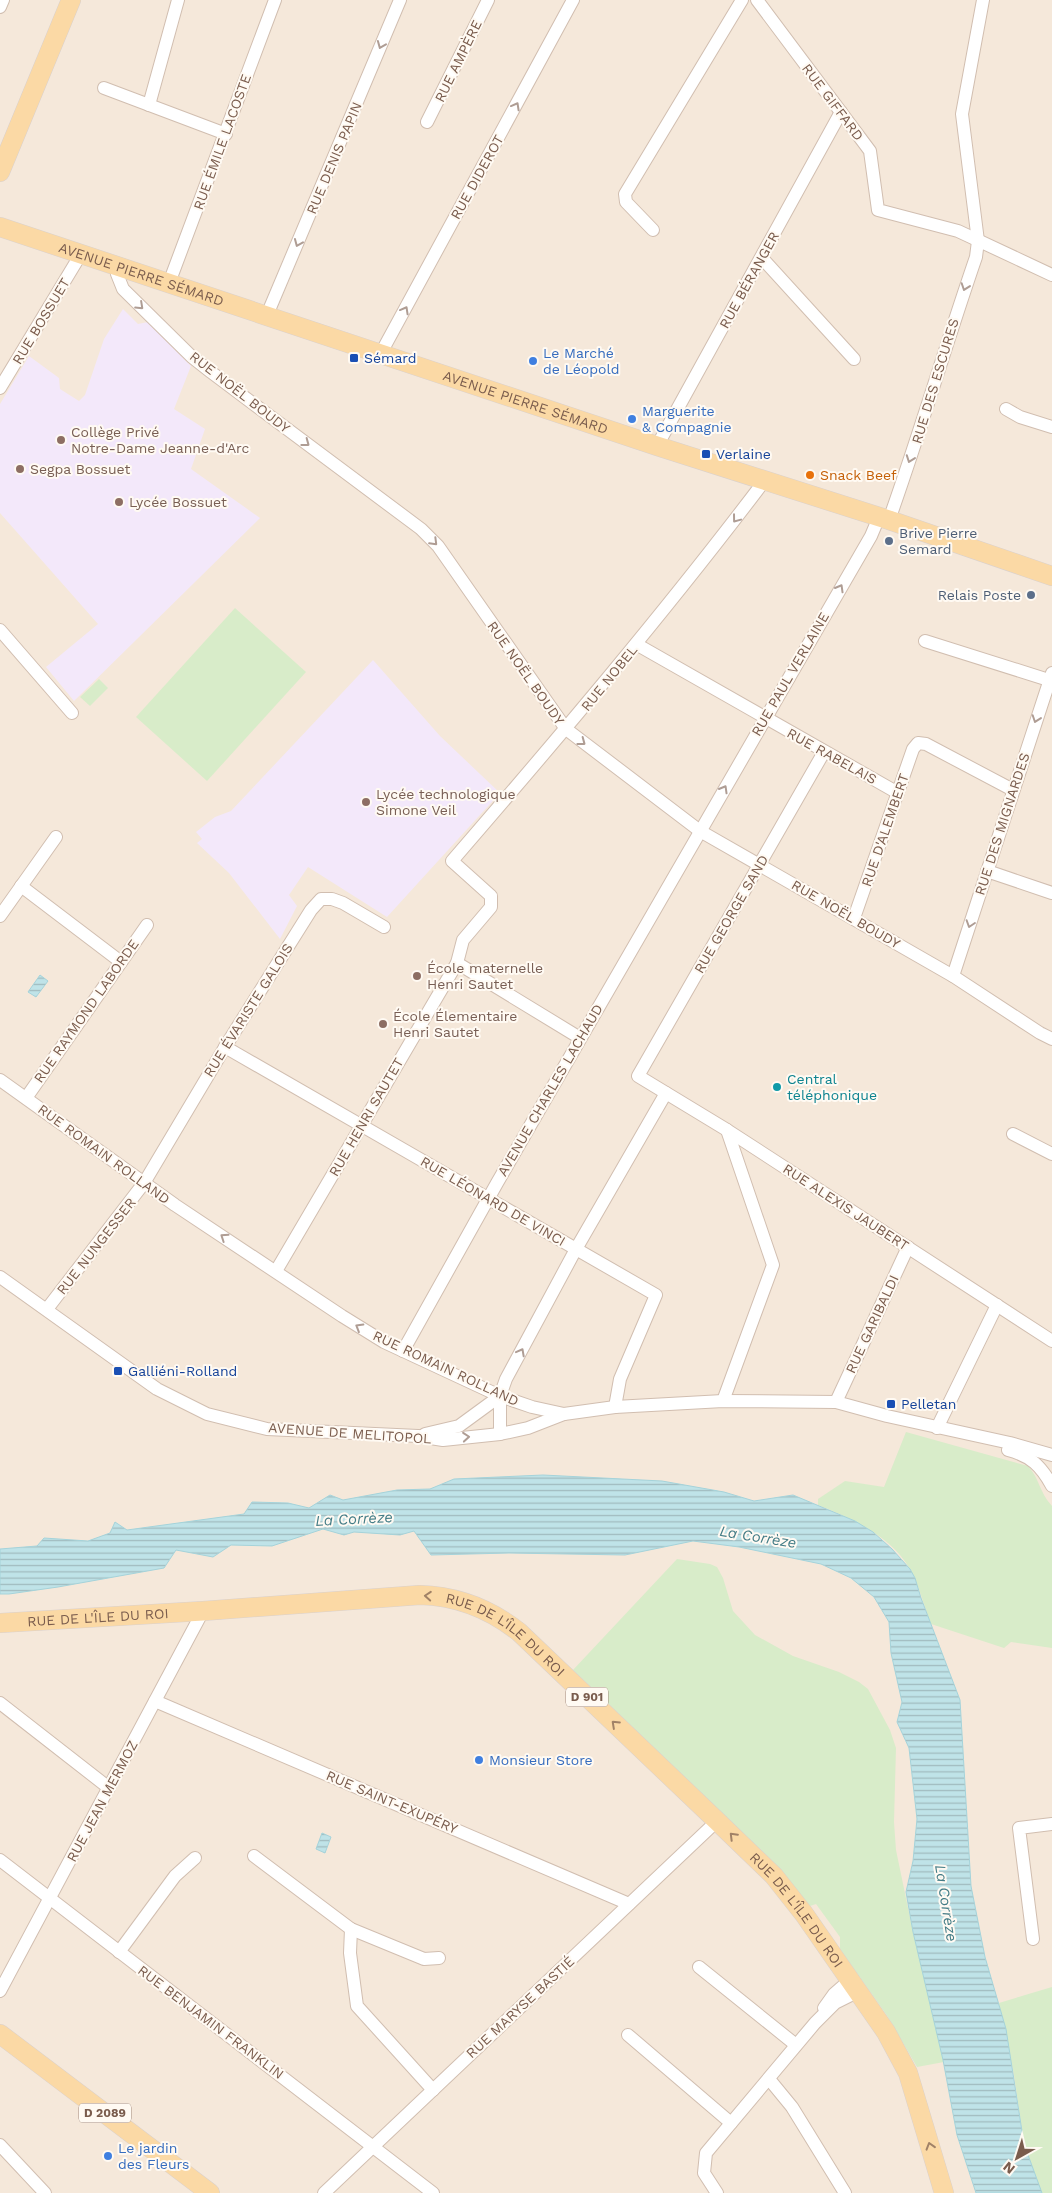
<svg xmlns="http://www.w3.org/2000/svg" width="1052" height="2193" font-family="'Work Sans',sans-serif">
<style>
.residential{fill:#f5e8da}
.education{fill:#f3e8fa}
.green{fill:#d8ecc9}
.water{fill:url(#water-rules);stroke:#a5d3da}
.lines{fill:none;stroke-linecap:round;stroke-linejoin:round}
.minor-casing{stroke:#d1beb0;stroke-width:14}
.primary-casing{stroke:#dad1cd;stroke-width:20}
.minor{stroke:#fff;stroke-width:12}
.primary{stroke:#fbd9a5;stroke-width:19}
.oneway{stroke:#af9d94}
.oneway2{stroke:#a18267}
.transit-dot{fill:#1a4fb4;stroke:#fffaf3;stroke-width:2}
.shop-dot{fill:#3f7fe0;stroke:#fffaf3;stroke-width:2}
.education-dot{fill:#8d6e63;stroke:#fffaf3;stroke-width:2}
.food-dot{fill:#e8710a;stroke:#fffaf3;stroke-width:2}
.service-dot{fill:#5c6f8a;stroke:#fffaf3;stroke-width:2}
.culture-dot{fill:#0f9aa8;stroke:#fffaf3;stroke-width:2}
.labels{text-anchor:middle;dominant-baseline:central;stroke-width:4;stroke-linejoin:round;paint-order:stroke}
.shield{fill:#fffaf3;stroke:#a28b7f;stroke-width:1}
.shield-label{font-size:12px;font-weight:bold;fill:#7a5c4d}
.street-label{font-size:14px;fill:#7a5c4d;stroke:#fffaf3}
.shop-label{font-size:14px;fill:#366cbe;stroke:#fffaf3;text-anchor:start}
.transit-label{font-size:14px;fill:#164399;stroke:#fffaf3;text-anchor:start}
.education-label{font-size:14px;fill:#785e54;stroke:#fffaf3;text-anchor:start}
.food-label{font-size:14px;fill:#c56008;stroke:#fffaf3;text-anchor:start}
.service-label{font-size:14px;fill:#4e5e75;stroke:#fffaf3;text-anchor:start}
.culture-label{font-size:14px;fill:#0d838f;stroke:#fffaf3;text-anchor:start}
.water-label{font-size:15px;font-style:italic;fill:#437c86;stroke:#fffaf3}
</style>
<defs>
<pattern id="water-rules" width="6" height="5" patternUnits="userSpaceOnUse" patternTransform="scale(1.25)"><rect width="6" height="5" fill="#bfe3e8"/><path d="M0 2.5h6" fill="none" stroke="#a0bbbe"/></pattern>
</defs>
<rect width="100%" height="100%" fill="#fdf6ec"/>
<rect class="residential" x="0" y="0" width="1052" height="2193"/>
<g class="education">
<path d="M123,309L138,324L148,322L191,366L174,409L205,429L191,469L260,518L74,701L46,667L98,624L0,513V404L29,356L59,378L60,389L79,401L85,395L104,339Z"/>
<path d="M373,660L440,736L500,793L387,917L308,867L289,895L297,906L280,939L229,873L197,843L202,839L196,832L215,817L231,811Z"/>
</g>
<g class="green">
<path d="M235,608L306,672L207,781L136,717Z"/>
<path d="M99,679L108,688L90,706L80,697Z"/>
<path d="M906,1432L1028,1466C1040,1479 1039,1492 1052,1506V1648L1011,1642L1004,1648L931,1624C924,1606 919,1585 910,1569C891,1536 851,1518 818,1505V1499L845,1481L884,1487Z"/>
<path d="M677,1559L710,1564L717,1567L723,1578L733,1611L755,1635L793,1656L839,1672L859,1682L868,1689L890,1730L896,1748L894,1822L896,1850L913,1932L944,2062L917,2067L888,2017L840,1949V1937L816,1904L810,1906L771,1860L573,1670Z"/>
<path d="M1052,1987V2193H1041L1024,2144L1014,2075L999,2003Z"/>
</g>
<g class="water">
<path d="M40,975L48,981L36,997L28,992Z"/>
<path d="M543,1475L662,1481L724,1492L754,1501L793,1495L855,1521L873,1532L892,1549L910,1569L915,1578L921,1598L960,1700L971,1886L985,1957L1006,2029L1024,2144L1042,2193H976L957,2135L943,2060L913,1932L906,1892L913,1861L917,1819L909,1748L897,1722L902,1702L891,1653L889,1622L874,1597L851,1578L821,1564L739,1547L693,1541L625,1555L509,1553L431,1555L414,1531L400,1535L354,1532L344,1535L323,1529L272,1546L231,1545L213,1557L176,1550L164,1568L58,1587L9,1594H0V1549L37,1546L44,1538L88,1541L110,1533L115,1522L127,1530L244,1514L252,1502L288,1503L309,1508L330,1495L343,1500L397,1490L430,1489L454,1479Z"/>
<path d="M322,1833L331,1837L325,1853L316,1849Z"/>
</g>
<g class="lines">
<defs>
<g id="minor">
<path d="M757,0L870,151L878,210L958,231L1052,275"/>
<path d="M0,7L3,0"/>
<path d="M104,88L226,134"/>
<path d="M149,105L178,0"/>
<path d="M427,122L488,0"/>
<path d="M653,230L626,202L625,194L742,0"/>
<path d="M762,258L854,359"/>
<path d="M120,266L117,274L123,289L192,357L211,372L421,529L438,546L566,729L700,831L953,976L1040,1033L1052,1039"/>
<path d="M169,283L275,0"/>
<path d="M267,315L400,0"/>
<path d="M381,353L573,0"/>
<path d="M0,388L81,254"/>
<path d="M1006,409L1020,417L1052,427"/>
<path d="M657,446L841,112"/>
<path d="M889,520C920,433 946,344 976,257L978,241L962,114L983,0"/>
<path d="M0,630L72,713"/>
<path d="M925,641L1052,681"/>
<path d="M636,644L898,793"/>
<path d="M824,752L638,1076L727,1130L1052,1341"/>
<path d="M987,871L1052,893"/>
<path d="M21,886L121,962"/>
<path d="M0,916L56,837"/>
<path d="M854,918L913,749L918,743L926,744L1013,790"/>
<path d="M457,963L580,1038"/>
<path d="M953,976L1052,673"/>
<path d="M225,1047L656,1295L620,1379L615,1407"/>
<path d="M0,1080L175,1205L342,1316L384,1342L500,1396L532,1407L564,1414L615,1407L723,1401L836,1402L887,1416L1010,1443L1052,1455"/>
<path d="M26,1098L147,925"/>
<path d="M1013,1134L1052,1154"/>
<path d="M276,1271L457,963L463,940L491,907V896L452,861C560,736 666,611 765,480"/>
<path d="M0,1277L157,1389L207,1414L267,1429L418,1436L443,1440L500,1434L528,1428L564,1414"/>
<path d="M47,1309L144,1183L225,1047L311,910L321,899H332L343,903L384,927"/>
<path d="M403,1351L497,1183L871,536L879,517"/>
<path d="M723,1401L773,1265L727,1130"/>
<path d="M836,1402L908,1247"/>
<path d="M937,1428L997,1305"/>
<path d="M425,1434L459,1426L500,1396"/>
<path d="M500,1434V1396L506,1379L576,1249L666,1093"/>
<path d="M1008,1450C1031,1456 1041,1466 1052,1486"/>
<path d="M155,1701L629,1904"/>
<path d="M0,1703L109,1788"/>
<path d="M254,1856L351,1929L424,1959L439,1958"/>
<path d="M0,1860L433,2193"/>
<path d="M351,1929L350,1953L357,2006L433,2090"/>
<path d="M1033,1939L1019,1828L1052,1824"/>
<path d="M119,1952L175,1876L195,1858"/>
<path d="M699,1967L796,2045"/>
<path d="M0,1991L203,1611"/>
<path d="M824,2008L834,1994L850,1980"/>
<path d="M628,2035L731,2123"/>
<path d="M769,2079L792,2107L845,2193"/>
<path d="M0,2145L45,2193"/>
<path d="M324,2193L717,1821"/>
<path d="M717,2193L704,2173L706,2153L815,2023L835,2003L859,1991"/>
</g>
<g id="primary">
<path d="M0,172L71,0"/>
<path id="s1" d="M0,227L657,446L889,520L1052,576"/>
<path id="s2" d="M0,1623L203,1611L420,1595C457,1596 490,1609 519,1632L717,1821L774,1876L804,1914L886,2032L908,2073L944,2193"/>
<path d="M0,2034L210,2193"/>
</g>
</defs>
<use href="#minor" class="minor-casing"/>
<use href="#primary" class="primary-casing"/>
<use href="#minor" class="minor"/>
<use href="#primary" class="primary"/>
</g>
<defs><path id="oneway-chevron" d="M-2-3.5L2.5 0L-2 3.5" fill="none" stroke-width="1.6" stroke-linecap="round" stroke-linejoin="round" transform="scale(1.25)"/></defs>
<g class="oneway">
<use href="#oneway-chevron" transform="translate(381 45) rotate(112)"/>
<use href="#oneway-chevron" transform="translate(516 106) rotate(-61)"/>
<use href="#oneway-chevron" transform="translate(298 243) rotate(113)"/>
<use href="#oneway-chevron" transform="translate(965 287) rotate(109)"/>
<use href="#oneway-chevron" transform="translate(140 306) rotate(43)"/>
<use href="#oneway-chevron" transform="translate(405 310) rotate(-61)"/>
<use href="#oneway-chevron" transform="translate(306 443) rotate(37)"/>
<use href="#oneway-chevron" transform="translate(910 459) rotate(110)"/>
<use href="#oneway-chevron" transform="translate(736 519) rotate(127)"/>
<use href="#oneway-chevron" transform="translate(434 542) rotate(45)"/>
<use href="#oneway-chevron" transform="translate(840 588) rotate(-60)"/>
<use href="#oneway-chevron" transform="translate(1036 719) rotate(109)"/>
<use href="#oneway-chevron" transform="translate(582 742) rotate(37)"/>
<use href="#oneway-chevron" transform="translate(724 789) rotate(-60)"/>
<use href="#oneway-chevron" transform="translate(970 924) rotate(108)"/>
<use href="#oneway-chevron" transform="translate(224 1237) rotate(-146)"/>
<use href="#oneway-chevron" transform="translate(359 1327) rotate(-149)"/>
<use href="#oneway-chevron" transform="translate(521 1352) rotate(-62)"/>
<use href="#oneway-chevron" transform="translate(466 1437) rotate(-5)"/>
</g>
<g class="oneway2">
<use href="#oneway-chevron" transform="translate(428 1596) rotate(-176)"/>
<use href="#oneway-chevron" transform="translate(615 1724) rotate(-137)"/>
<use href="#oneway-chevron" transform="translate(733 1836) rotate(-135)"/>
<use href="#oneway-chevron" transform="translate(930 2146) rotate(-107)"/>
</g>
<g class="transit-dot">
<rect x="349" y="353" width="10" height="10" rx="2.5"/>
<rect x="701" y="449" width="10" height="10" rx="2.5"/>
<rect x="113" y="1366" width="10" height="10" rx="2.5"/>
<rect x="886" y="1399" width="10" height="10" rx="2.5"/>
</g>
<g class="shop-dot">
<circle cx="533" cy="361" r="5"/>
<circle cx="632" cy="419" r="5"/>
<circle cx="479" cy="1760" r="5"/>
<circle cx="108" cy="2156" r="5"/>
</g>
<g class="education-dot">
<circle cx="61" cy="440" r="5"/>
<circle cx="20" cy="469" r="5"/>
<circle cx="119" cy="502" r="5"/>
<circle cx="366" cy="802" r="5"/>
<circle cx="417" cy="976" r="5"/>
<circle cx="383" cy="1024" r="5"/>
</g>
<circle class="food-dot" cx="810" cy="475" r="5"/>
<g class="service-dot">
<circle cx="889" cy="541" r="5"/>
<circle cx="1031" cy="595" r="5"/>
</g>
<circle class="culture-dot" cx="777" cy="1087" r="5"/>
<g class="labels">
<g class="shield">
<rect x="566" y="1687.5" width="42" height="19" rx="4"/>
<rect x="79" y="2103.5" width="52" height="19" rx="4"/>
</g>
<g class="shield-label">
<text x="587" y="1697">D 901</text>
<text x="105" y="2113">D 2089</text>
</g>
<g class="street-label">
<text transform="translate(458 61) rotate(-64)">RUE AMPÈRE</text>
<text transform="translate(833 102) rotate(53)">RUE GIFFARD</text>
<text transform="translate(222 142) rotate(-70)">RUE ÉMILE LACOSTE</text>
<text transform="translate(334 158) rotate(-67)">RUE DENIS PAPIN</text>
<text transform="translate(477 177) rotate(-61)">RUE DIDEROT</text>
<text stroke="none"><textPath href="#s1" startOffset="149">AVENUE PIERRE SÉMARD</textPath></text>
<text transform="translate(749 280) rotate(-61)">RUE BÉRANGER</text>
<text transform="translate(41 321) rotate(-59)">RUE BOSSUET</text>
<text transform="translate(935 381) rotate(-73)">RUE DES ESCURES</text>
<text transform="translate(240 392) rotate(38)">RUE NOËL BOUDY</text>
<text stroke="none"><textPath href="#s1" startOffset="554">AVENUE PIERRE SÉMARD</textPath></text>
<text transform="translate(526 673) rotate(55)">RUE NOËL BOUDY</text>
<text transform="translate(790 674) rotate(-60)">RUE PAUL VERLAINE</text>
<text transform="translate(609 678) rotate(-51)">RUE NOBEL</text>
<text transform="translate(832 756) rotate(29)">RUE RABELAIS</text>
<text transform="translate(1002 824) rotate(-72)">RUE DES MIGNARDES</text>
<text transform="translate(885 830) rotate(-71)">RUE D'ALEMBERT</text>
<text transform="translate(731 914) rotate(-60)">RUE GEORGE SAND</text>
<text transform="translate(846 914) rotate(30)">RUE NOËL BOUDY</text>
<text transform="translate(248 1010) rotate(-58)">RUE ÉVARISTE GALOIS</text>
<text transform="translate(86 1011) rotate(-55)">RUE RAYMOND LABORDE</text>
<text transform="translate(550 1090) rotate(-60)">AVENUE CHARLES LACHAUD</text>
<text transform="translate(366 1117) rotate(-60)">RUE HENRI SAUTET</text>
<text transform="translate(104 1154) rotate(36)">RUE ROMAIN ROLLAND</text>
<text transform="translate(493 1201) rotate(30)">RUE LÉONARD DE VINCI</text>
<text transform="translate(846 1207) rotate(33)">RUE ALEXIS JAUBERT</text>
<text transform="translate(96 1246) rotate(-52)">RUE NUNGESSER</text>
<text transform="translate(872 1324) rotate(-65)">RUE GARIBALDI</text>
<text transform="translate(446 1368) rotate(25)">RUE ROMAIN ROLLAND</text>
<text transform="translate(350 1433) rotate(4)">AVENUE DE MELITOPOL</text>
<text stroke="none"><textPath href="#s2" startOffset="98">RUE DE L'ÎLE DU ROI</textPath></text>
<text stroke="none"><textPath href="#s2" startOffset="518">RUE DE L'ÎLE DU ROI</textPath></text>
<text transform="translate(102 1801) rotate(-62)">RUE JEAN MERMOZ</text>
<text transform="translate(392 1802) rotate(23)">RUE SAINT-EXUPÉRY</text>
<text stroke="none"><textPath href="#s2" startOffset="922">RUE DE L'ÎLE DU ROI</textPath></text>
<text transform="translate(520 2007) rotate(-43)">RUE MARYSE BASTIÉ</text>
<text transform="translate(211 2022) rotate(37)">RUE BENJAMIN FRANKLIN</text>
</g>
<g class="shop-label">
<text x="543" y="353">Le Marché<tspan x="543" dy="16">de Léopold</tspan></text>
<text x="642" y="411">Marguerite<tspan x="642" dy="16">&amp; Compagnie</tspan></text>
<text x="489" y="1760">Monsieur Store</text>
<text x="118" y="2148">Le jardin<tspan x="118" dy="16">des Fleurs</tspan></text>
</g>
<g class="transit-label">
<text x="364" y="358">Sémard</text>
<text x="716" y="454">Verlaine</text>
<text x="128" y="1371">Galliéni-Rolland</text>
<text x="901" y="1404">Pelletan</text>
</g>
<g class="education-label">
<text x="71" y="432">Collège Privé<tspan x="71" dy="16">Notre-Dame Jeanne-d'Arc</tspan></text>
<text x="30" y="469">Segpa Bossuet</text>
<text x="129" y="502">Lycée Bossuet</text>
<text x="376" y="794">Lycée technologique<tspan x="376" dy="16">Simone Veil</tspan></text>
<text x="427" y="968">École maternelle<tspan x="427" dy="16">Henri Sautet</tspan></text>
<text x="393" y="1016">École Élementaire<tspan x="393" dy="16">Henri Sautet</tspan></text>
</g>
<g class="food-label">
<text x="820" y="475">Snack Beef</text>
</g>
<g class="service-label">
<text x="899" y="533">Brive Pierre<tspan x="899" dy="16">Semard</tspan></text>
<text x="1021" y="595" text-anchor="end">Relais Poste</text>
</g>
<g class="culture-label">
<text x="787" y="1079">Central<tspan x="787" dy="16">téléphonique</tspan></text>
</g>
<g class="water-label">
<text transform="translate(354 1519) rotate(-3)">La Corrèze</text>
<text transform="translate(758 1537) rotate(9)">La Corrèze</text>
<text transform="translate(946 1903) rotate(81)">La Corrèze</text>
</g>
</g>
<g transform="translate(1017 2158) rotate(219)" stroke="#fffaf3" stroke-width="4" paint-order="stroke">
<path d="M0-4L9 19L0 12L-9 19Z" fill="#7a5c4d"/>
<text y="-8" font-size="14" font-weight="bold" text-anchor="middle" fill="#7a5c4d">N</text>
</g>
</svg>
